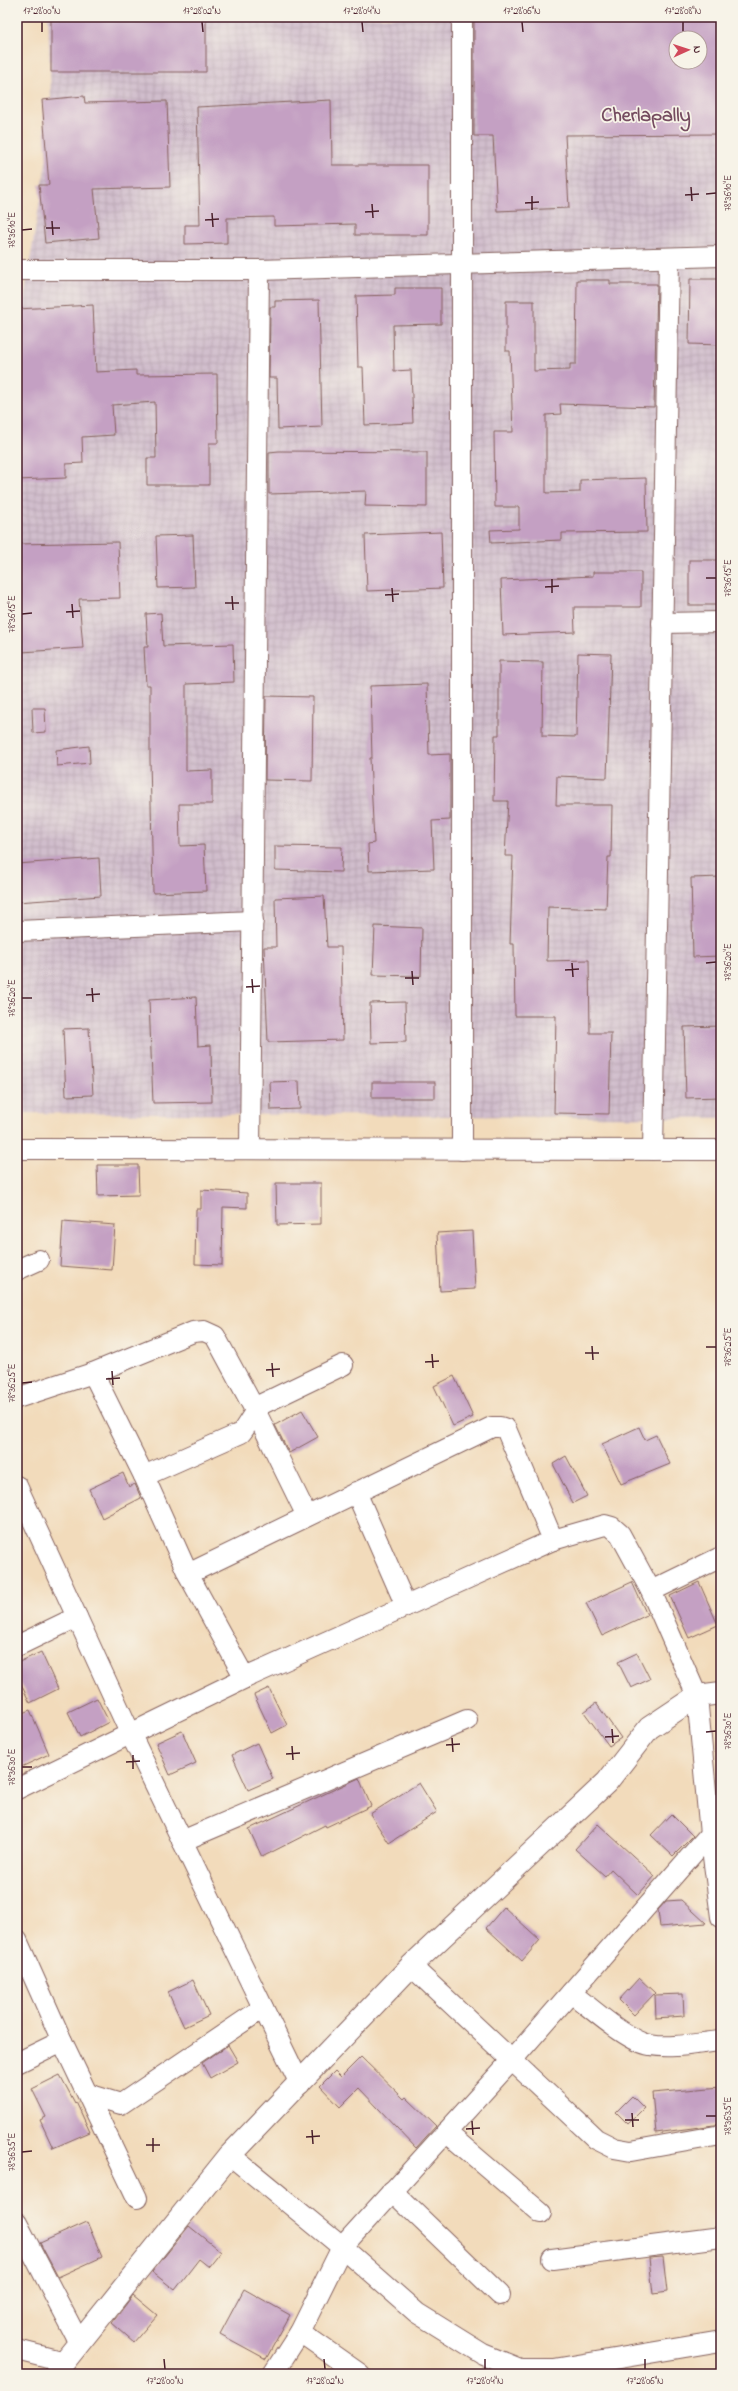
<svg xmlns="http://www.w3.org/2000/svg" width="738" height="2391" font-family="'Indie Flower',sans-serif">
<style>
.industrial{fill:url(#industrial-grid);fill-rule:evenodd}
.building{fill:#c4a0c3;fill-rule:evenodd}
.lines{fill:none;stroke-linecap:round;stroke-linejoin:round}
.minor-casing{stroke:#85615d;stroke-width:22}
.tertiary-casing{stroke:#85615d;stroke-width:24}
.minor{stroke:#fff;stroke-width:20}
.tertiary{stroke:#fff;stroke-width:22}
.ticks{fill:none;stroke:#4a1f2b;stroke-width:1.5}
.labels{text-anchor:middle;dominant-baseline:central;stroke-width:3.5;stroke-linejoin:round;paint-order:stroke}
.district-label{font-size:20px;font-weight:bold;fill:#754c60;stroke:#f7f3e8}
.neatline{fill:none;stroke:#4a1f2b;stroke-width:1.5}
.ticks-label{font-size:10px;text-anchor:middle;fill:#4a1f2b}
</style>
<defs>
<pattern id="industrial-grid" width="8" height="8" patternUnits="userSpaceOnUse"><rect width="8" height="8" fill="#d0bdcc"/><path d="M0 4h8M4 0v8" fill="none" stroke="#b4a2af"/></pattern>
</defs>
<rect width="100%" height="100%" fill="#f7f3e8"/>
<filter id="ink" filterUnits="userSpaceOnUse"><feTurbulence type="fractalNoise" baseFrequency=".025" numOctaves="2"/><feDisplacementMap in="SourceGraphic" scale="8" xChannelSelector="R" yChannelSelector="G"/><feConvolveMatrix kernelMatrix="1 2 1 2 8 2 1 2 1" color-interpolation-filters="sRGB"/></filter>
<filter id="wash" filterUnits="userSpaceOnUse"><feTurbulence type="fractalNoise" baseFrequency=".012" numOctaves="4" result="noise"/><feDisplacementMap in="SourceGraphic" scale="16" xChannelSelector="R" yChannelSelector="G"/><feGaussianBlur stdDeviation="0.9" result="paint"/><feColorMatrix in="noise" values="0 0 0 0 0 0 0 0 0 0 0 0 0 0 0 0 0 1.4 0 .05"/><feComposite in="paint" operator="in"/></filter>
<g filter="url(#wash)">
<rect width="100%" height="100%" fill="#f2dbbb"/>
<path class="industrial" d="M48,17H721V1118L17,1113V342L52,125ZM676,38H700V62H676Z"/>
<g id="blocks">
<g class="building">
<path d="M206,17V72H51V18Z"/>
<path d="M474,17H721V134L565,135L569,208L497,211L493,136H474ZM676,38H700V62H676Z"/>
<path d="M84,96L85,103L167,101L170,187L94,189L99,238L45,243L39,185H49L42,100Z"/>
<path d="M331,100L332,165H428V235H355V224L274,226V217L227,218V243L185,244V225H200L197,107Z"/>
<path d="M690,279H721V345L689,344Z"/>
<path d="M577,280H610V284H657L654,407L560,404L561,414L546,415V493L580,492V480L646,478L647,532L562,533V540L491,543L490,530L519,529V507H495L494,432H513L510,351H506V301H534V371L570,370V364H576Z"/>
<path d="M395,288H441V324L393,325L394,371L411,370L413,423L365,425L363,367H358L356,296L395,295Z"/>
<path d="M319,300L322,427L278,429L277,378H269L270,307H275V301Z"/>
<path d="M93,305L96,372L136,370V375L217,374L218,443H209V485H147V458H156L155,402L112,405L114,435L82,437L83,463L66,464V478L17,480V309Z"/>
<path d="M279,451L427,452V507L365,506L366,491L269,494V452Z"/>
<path d="M441,532L443,588L367,591L365,535Z"/>
<path d="M193,535L195,587L158,588L156,536Z"/>
<path d="M118,542L120,598L79,599L83,648L22,652L17,601V544Z"/>
<rect x="689" y="560" width="32" height="45"/>
<path d="M593,572H641V607H574L575,632L503,635L501,580L593,576Z"/>
<path d="M161,613L163,646L233,644L234,682L186,684V771L212,770V804H179L180,846L204,845L206,891L153,893L150,759V685H146L144,647H148L146,614Z"/>
<path d="M578,653L611,654L607,778L557,776L556,805H612L611,857H608L606,909L548,907L547,961L589,960L590,1033H611L609,1114L554,1113L556,1016H515L514,944H510L513,856H505L508,801H494L495,735H499V661L543,662L542,736L576,737Z"/>
<path d="M427,684L429,755L450,754V820L432,821L434,869L369,871L368,844L374,843L370,758H372L370,686Z"/>
<path d="M266,696L313,697L312,781L265,780Z"/>
<path d="M32,708H45L46,732L33,733Z"/>
<path d="M89,746L90,763L57,766L56,750Z"/>
<path d="M275,846L342,847L341,872L275,870Z"/>
<path d="M99,858L101,896L17,902V864Z"/>
<path d="M721,877V956L693,957L691,878Z"/>
<path d="M324,896L327,947H341L343,1040L268,1042L264,947H276L275,898Z"/>
<path d="M375,926L422,928L421,976L373,975Z"/>
<path d="M196,997L198,1046L211,1045L212,1102L153,1103L149,1000Z"/>
<path d="M405,1002L406,1042L371,1043L370,1003Z"/>
<path d="M721,1026V1097L686,1098L684,1027Z"/>
<path d="M89,1028L93,1095L66,1096L63,1029Z"/>
<path d="M299,1081L300,1109L271,1110L270,1082Z"/>
<rect x="372" y="1082" width="63" height="16"/>
<path d="M97,1165H138L139,1195L98,1196Z"/>
<path d="M276,1183H321V1224L277,1225Z"/>
<path d="M201,1190L247,1193V1208L223,1207L222,1265L195,1264L196,1209H201Z"/>
<path d="M63,1221L115,1225L112,1270L60,1266Z"/>
<path d="M472,1231L475,1289L440,1291L437,1233Z"/>
<path d="M454,1376L473,1417L453,1426L434,1386Z"/>
<path d="M302,1410L318,1437L289,1453L275,1425Z"/>
<path d="M639,1427L645,1440L656,1435L670,1464L621,1484L602,1444Z"/>
<path d="M566,1456L587,1496L573,1503L553,1464Z"/>
<path d="M123,1473L129,1487L135,1484L141,1498L102,1518L89,1489Z"/>
<path d="M632,1582L647,1615L602,1636L586,1603Z"/>
<path d="M699,1582L718,1625L689,1638L670,1596Z"/>
<path d="M41,1652L58,1689L30,1703L17,1676V1663Z"/>
<path d="M637,1653L650,1679L631,1688L618,1662Z"/>
<path d="M269,1688L287,1725L272,1733L254,1695Z"/>
<path d="M97,1698L109,1722L80,1737L68,1712Z"/>
<path d="M596,1703L621,1738L609,1746L584,1712Z"/>
<path d="M30,1710L49,1754L17,1769V1715Z"/>
<path d="M182,1731L196,1763L170,1775L156,1743Z"/>
<path d="M257,1743L273,1779L248,1790L232,1755Z"/>
<path d="M359,1778L371,1806L326,1827L325,1825L262,1857L249,1829Z"/>
<path d="M419,1783L437,1812L389,1843L370,1814Z"/>
<path d="M671,1814L693,1836L673,1856L651,1835Z"/>
<path d="M598,1824L655,1876L638,1895L611,1869L605,1876L575,1849Z"/>
<path d="M681,1900L706,1923L660,1927L658,1910L666,1901Z"/>
<path d="M504,1907L540,1940L522,1961L486,1928Z"/>
<path d="M639,1978L655,1993L634,2015L619,2000Z"/>
<path d="M193,1980L209,2015L184,2027L168,1992Z"/>
<path d="M683,1994L684,2016L656,2018L655,1995Z"/>
<path d="M228,2045L238,2062L210,2078L202,2063Z"/>
<path d="M361,2057L404,2099L406,2097L436,2126L416,2148L359,2088L340,2107L320,2086L335,2071L341,2077Z"/>
<path d="M60,2075L75,2103L76,2102L90,2132L53,2148L40,2120L46,2117L32,2089Z"/>
<path d="M721,2087V2124L656,2133L652,2093Z"/>
<path d="M632,2096L644,2108L628,2124L616,2112Z"/>
<path d="M87,2222L102,2257L58,2277L40,2243Z"/>
<path d="M189,2226L221,2252L209,2267L199,2259L175,2290L152,2272Z"/>
<path d="M663,2257L667,2292L653,2294L649,2258Z"/>
<path d="M244,2289L290,2315L266,2359L220,2334Z"/>
<path d="M133,2295L157,2315L134,2342L112,2323Z"/>
</g>
</g>
</g>
<g filter="url(#ink)">
<use href="#blocks" fill-opacity="0" stroke="#85615d" stroke-width="1"/>
<g class="lines">
<defs>
<g id="minor">
<path d="M462,17V1150"/>
<path d="M17,270H259L721,256"/>
<path d="M662,623L721,622"/>
<path d="M17,931L253,921"/>
<path d="M17,1149L721,1150"/>
<path d="M250,1149L259,270"/>
<path d="M653,1150L669,259"/>
<path d="M17,1270L39,1260"/>
<path d="M93,1373L144,1476L188,1574L245,1678"/>
<path d="M17,1398L93,1373L193,1332L204,1331L215,1336L255,1410L307,1516"/>
<path d="M144,1476L241,1433C249,1423 253,1412 262,1404L343,1365"/>
<path d="M17,1486L131,1735L300,2084"/>
<path d="M356,1492L406,1606"/>
<path d="M188,1574L492,1427H500L506,1429L553,1540"/>
<path d="M651,1591L721,1557"/>
<path d="M17,1646L77,1617"/>
<path d="M17,1789L245,1678L406,1606L553,1540L605,1525L612,1527L620,1534L651,1591L697,1696L710,1834L721,1917"/>
<path d="M182,1841L467,1720"/>
<path d="M17,1940L62,2041L17,2063"/>
<path d="M411,1966L596,2139L614,2148L631,2151L721,2135"/>
<path d="M571,1993C590,2007 628,2042 650,2045C673,2049 698,2043 721,2041"/>
<path d="M62,2041L137,2198"/>
<path d="M88,2094L121,2104L263,2008"/>
<path d="M446,2132L541,2213"/>
<path d="M230,2155L342,2247L417,2313L483,2354L520,2369H554L721,2341"/>
<path d="M392,2191L500,2295"/>
<path d="M17,2223L79,2342"/>
<path d="M552,2259L721,2237"/>
<path d="M300,2332L360,2374"/>
<path d="M17,2350L64,2362"/>
<path d="M273,2374L300,2332L342,2247L512,2060L710,1834L718,1833"/>
</g>
<path id="tertiary" d="M56,2374L64,2362L230,2155L411,1966L607,1782L649,1728L697,1696L721,1693"/>
</defs>
<use href="#minor" class="minor-casing"/>
<use href="#tertiary" class="tertiary-casing"/>
<use href="#minor" class="minor"/>
<use href="#tertiary" class="tertiary"/>
</g>
</g>
<path class="ticks" d="M42,22V32M202,22L203,32M362,22L363,32M522,22L523,32M683,22V32M691,187L692,201M706,194L716,193M685,195L699,194M532,196V210M525,203L539,202M372,204L373,218M365,212L379,211M212,213L213,227M205,220L219,219M52,221L53,235M46,228H60M22,230L32,229M706,578H716M552,579V593M545,587L559,586M392,588L393,602M385,595L399,594M232,596L233,610M225,603H239M72,604L73,618M66,612L80,611M22,614L32,613M572,963L573,977M706,963L716,962M565,970L579,969M412,971L413,985M405,978H419M252,979L253,993M246,987L260,986M92,988L93,1002M86,995L100,994M22,998H32M592,1346L593,1360M706,1347H716M585,1353H599M432,1354L433,1368M425,1362L439,1361M272,1363L273,1377M266,1370L280,1369M112,1371L113,1385M106,1379L120,1378M22,1383L32,1382M612,1729L613,1743M706,1732L716,1731M605,1737L619,1736M452,1738L453,1752M446,1745L460,1744M292,1746L293,1760M286,1754L300,1753M133,1755V1769M126,1762L140,1761M22,1767H32M632,2113L633,2127M706,2116H716M625,2120H639M472,2121L473,2135M466,2129L480,2128M312,2130L313,2144M306,2137L320,2136M153,2138V2152M146,2145H160M22,2152L32,2151M164,2359L165,2369M324,2359L325,2369M485,2359V2369M645,2359V2369"/>
<g class="labels">
<g class="district-label">
<text x="646" y="116">Cherlapally</text>
</g>
</g>
<rect width="738" height="2391" fill="none" stroke="#f7f3e8" stroke-width="44"/>
<g transform="translate(688 50) rotate(87)"><circle r="19" fill="#f7f3e8" stroke="#b29e9c"/>
<path d="M0-3L7 15L0 10L-7 15Z" fill="#d1495b"/>
<text y="-6" font-size="11" font-weight="bold" text-anchor="middle" fill="#4a1f2b">N</text>
</g>
<rect x="22" y="22" width="694" height="2347" class="neatline"/>
<g class="ticks-label">
<text x="42" y="14">17°28'00"N</text>
<text x="202" y="14">17°28'02"N</text>
<text x="362" y="14">17°28'04"N</text>
<text x="522" y="14">17°28'06"N</text>
<text x="683" y="14">17°28'08"N</text>
<text transform="translate(727 193) rotate(-90)" y="4">78°36'10"E</text>
<text transform="translate(11 230) rotate(-90)" y="4">78°36'10"E</text>
<text transform="translate(727 578) rotate(-90)" y="4">78°36'15"E</text>
<text transform="translate(11 614) rotate(-90)" y="4">78°36'15"E</text>
<text transform="translate(727 962) rotate(-90)" y="4">78°36'20"E</text>
<text transform="translate(11 998) rotate(-90)" y="4">78°36'20"E</text>
<text transform="translate(727 1347) rotate(-90)" y="4">78°36'25"E</text>
<text transform="translate(11 1383) rotate(-90)" y="4">78°36'25"E</text>
<text transform="translate(727 1731) rotate(-90)" y="4">78°36'30"E</text>
<text transform="translate(11 1767) rotate(-90)" y="4">78°36'30"E</text>
<text transform="translate(727 2116) rotate(-90)" y="4">78°36'35"E</text>
<text transform="translate(11 2152) rotate(-90)" y="4">78°36'35"E</text>
<text x="165" y="2384">17°28'00"N</text>
<text x="325" y="2384">17°28'02"N</text>
<text x="485" y="2384">17°28'04"N</text>
<text x="645" y="2384">17°28'06"N</text>
</g>
</svg>
